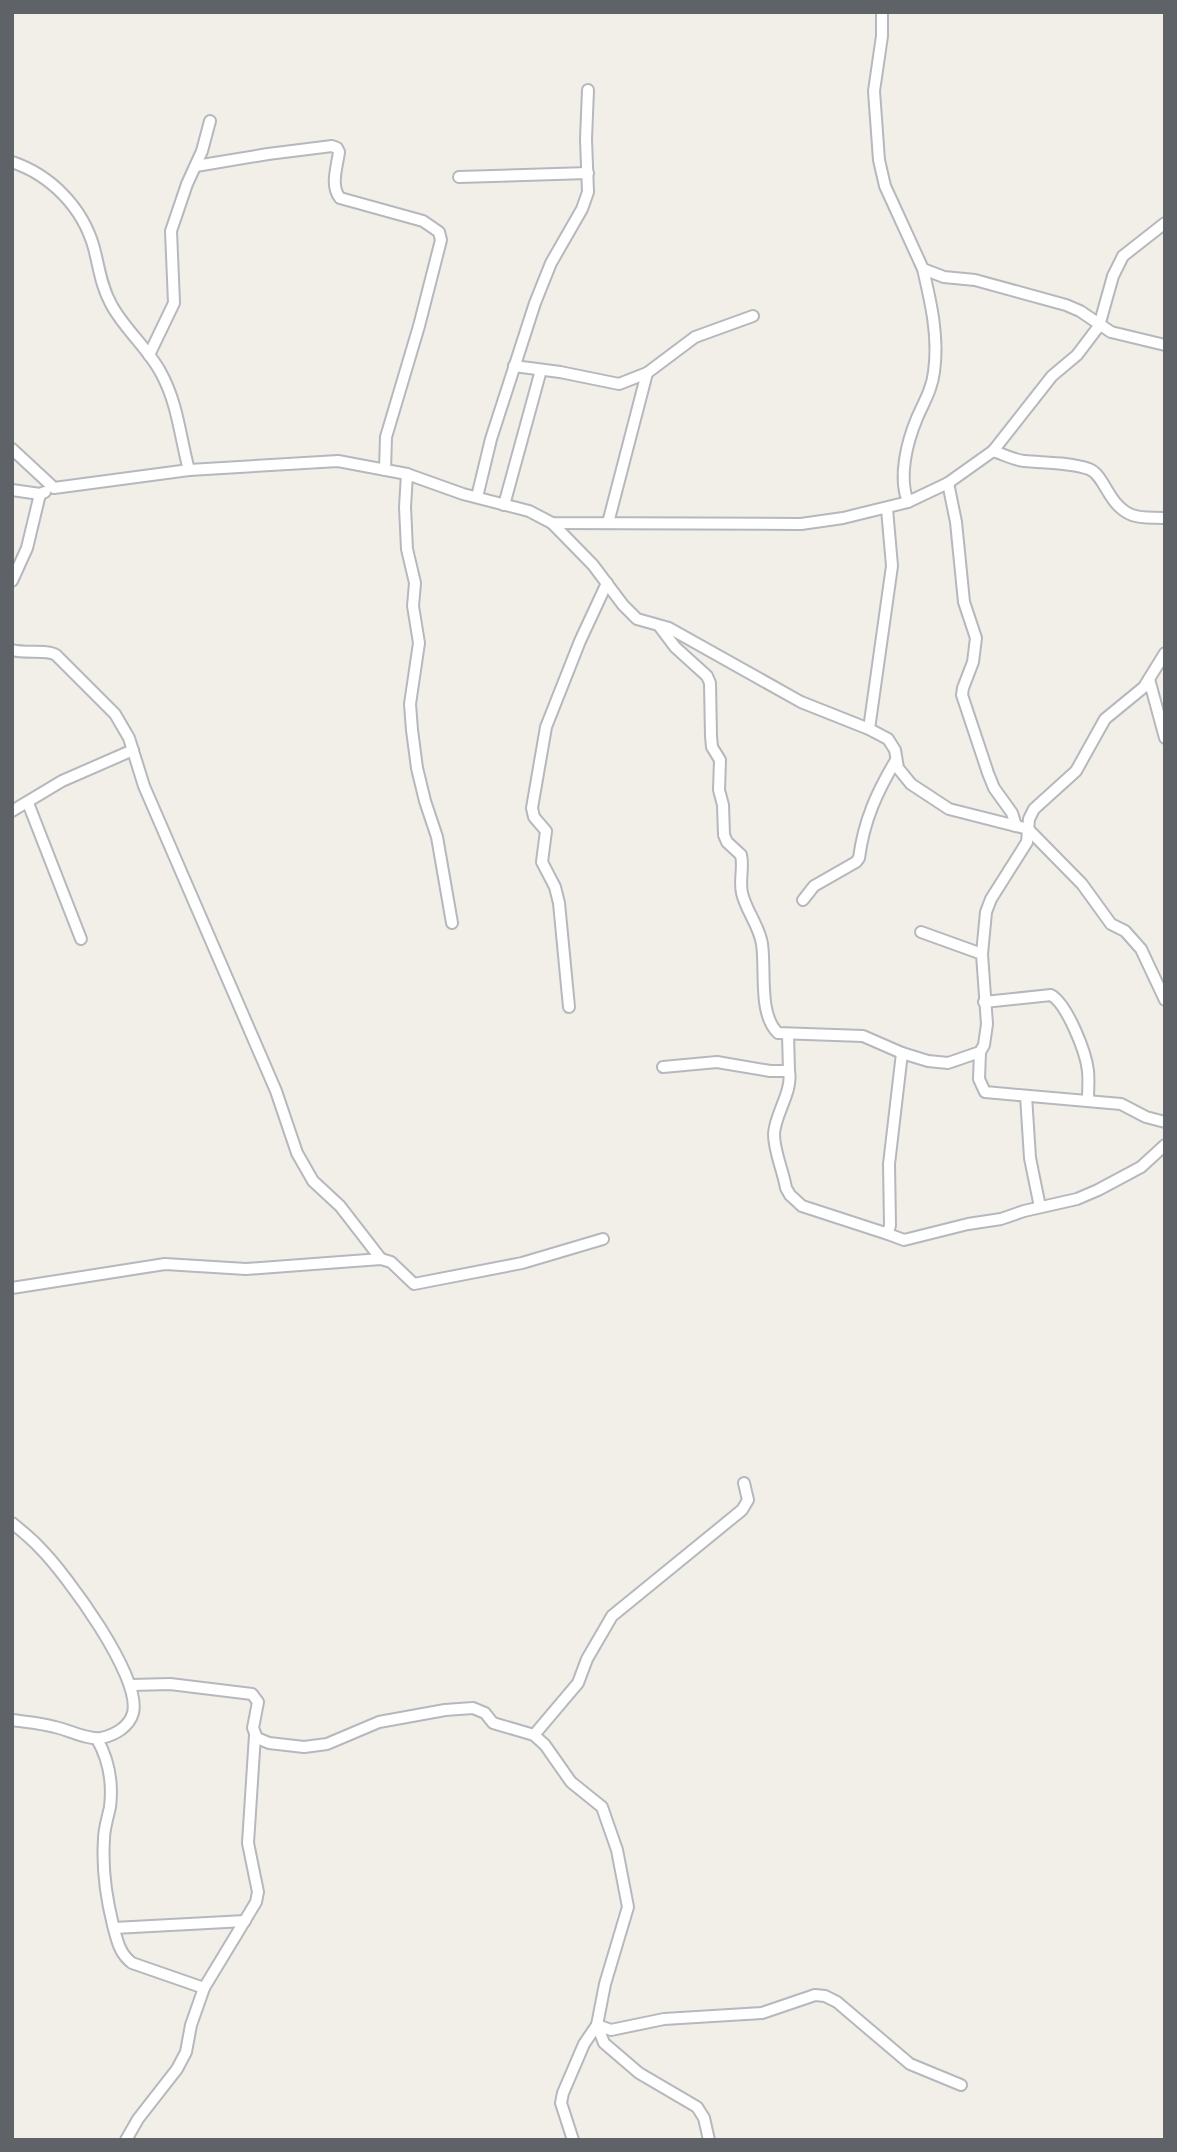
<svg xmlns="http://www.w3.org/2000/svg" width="1177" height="2152" font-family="Mulish,sans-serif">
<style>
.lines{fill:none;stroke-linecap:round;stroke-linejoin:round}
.street-casing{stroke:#b5b8bc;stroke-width:14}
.street{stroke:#fff;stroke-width:10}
</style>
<rect width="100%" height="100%" fill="#f1efe8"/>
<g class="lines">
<defs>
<g id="street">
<path d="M882,12V36L874,91L879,160L885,186L923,269L944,277L975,280L1066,305L1080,311L1111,332L1165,345"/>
<path d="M12,162C51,175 83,208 94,248C99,267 101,286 111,304C124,329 148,348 161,373C178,404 180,437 189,470"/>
<path d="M196,166L268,154L332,146L337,148L339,152C337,167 330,186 340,198L423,221L439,232L441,240L419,326L386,437L385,470"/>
<path d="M459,177L588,173"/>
<path d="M149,355L174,303L171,231L187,184L202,151L210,121"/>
<path d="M514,366L560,372L619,384L647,373L695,337L753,316"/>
<path d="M12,449L54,488L189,470L338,461L407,474L463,494L529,511L552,523L801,524L843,518L908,502L948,483L993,451L1052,376L1077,355L1099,326L1113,276L1123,256L1165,223"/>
<path d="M993,451C1003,454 1014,460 1024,461C1045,463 1068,462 1089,469C1105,475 1108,506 1132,515C1142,519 1154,517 1165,518"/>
<path d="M407,474L405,507L407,549L415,583L413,606L419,643L410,704L412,730L417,768L425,801L437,837L452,923"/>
<path d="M948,483L956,522L964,602L976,638L973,662L963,688L962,695L988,773L994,788L1012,813L1016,826"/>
<path d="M12,490L40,494L45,492"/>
<path d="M477,497L491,439L535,303L551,263L582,209L588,192L586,139L588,90"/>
<path d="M908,502C898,477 907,442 917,418C924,402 932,389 934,372C939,337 931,303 923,269"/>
<path d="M504,505L541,370"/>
<path d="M552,523L593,565L623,605L637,619L669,628L801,702L869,729L888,739L895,750L898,768L911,784L949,809L1028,829L1082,884L1111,924L1125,931L1141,949L1165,1000"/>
<path d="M608,523L647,373"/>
<path d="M12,581L27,548L40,494"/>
<path d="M660,627L675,647L707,676L710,683L711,736L712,747L720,760L719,790L723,805L724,835L727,842L741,855C744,867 739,881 742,893C746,911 759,925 762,944C766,970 758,1014 778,1033L863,1036L902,1053L928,1061L948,1063L980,1052L984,1045L987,1024L982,954L986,912L991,899L1027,842L1029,819L1034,809L1076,771L1105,719L1144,687L1165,653"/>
<path d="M12,650C26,654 47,649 56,655L115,714L129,738L144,786L276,1091L297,1153L313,1181L340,1206L381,1259"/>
<path d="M1149,679L1165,738"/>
<path d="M869,729L892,566L887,509"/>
<path d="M28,803L81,939"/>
<path d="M12,811L62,781L133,750"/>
<path d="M803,900L814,886L856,862L859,858C864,820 877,792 896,760"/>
<path d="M921,932L982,954"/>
<path d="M984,1002L1051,995C1067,1004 1086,1052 1088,1071C1089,1080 1088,1090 1088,1099"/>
<path d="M569,1007L559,903L555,887L542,862L546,831L534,817L532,808L546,727L580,641L607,583"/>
<path d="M788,1034L789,1071"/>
<path d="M980,1052L979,1079L985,1092L1121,1104L1146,1117L1165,1122"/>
<path d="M663,1067L717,1062L770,1071H789C793,1092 775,1113 774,1134C774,1152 783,1170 786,1188L790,1195L802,1206L888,1234L890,1225L889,1164L902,1053"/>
<path d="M1026,1096L1030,1158L1040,1207"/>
<path d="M888,1234L904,1240L968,1224L1001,1219L1024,1211L1077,1199L1098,1190L1141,1167L1165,1145"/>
<path d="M12,1288L165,1264L246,1269L381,1259L391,1262L414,1284L522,1263L603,1239"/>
<path d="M12,1523C22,1531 32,1539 40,1548C66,1574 142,1677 133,1713C129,1727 115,1735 101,1738C87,1740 69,1730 55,1727C41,1723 26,1722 12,1720"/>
<path d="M131,1685L170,1684L252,1694L258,1702L253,1728L257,1738L269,1743L304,1747L327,1744L379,1722L445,1710L473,1708L485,1713L493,1723L534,1735L545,1745L571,1782L602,1807L617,1850L628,1907L605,1984L597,2025L584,2044L563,2093L561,2103L573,2140"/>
<path d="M534,1735L578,1683L587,1659L612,1616L742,1510L748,1500L744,1483"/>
<path d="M97,1739C109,1760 113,1782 110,1807C108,1817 104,1828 104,1839C102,1868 106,1897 113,1925C117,1940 119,1953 132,1963L204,1988"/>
<path d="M114,1928L245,1921"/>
<path d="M597,2025L611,2030L664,2019L762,2013L815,1995L825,1996L837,2002L910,2064L961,2085"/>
<path d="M597,2025L604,2043L639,2073L697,2107L704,2118L709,2140"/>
<path d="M126,2140L138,2119L177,2069L186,2052L191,2025L204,1988L256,1902L258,1892L248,1843L255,1735"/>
</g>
</defs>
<use href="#street" class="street-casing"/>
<use href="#street" class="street"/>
</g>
<rect width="1177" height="2152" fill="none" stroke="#5f6368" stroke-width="28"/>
</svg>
